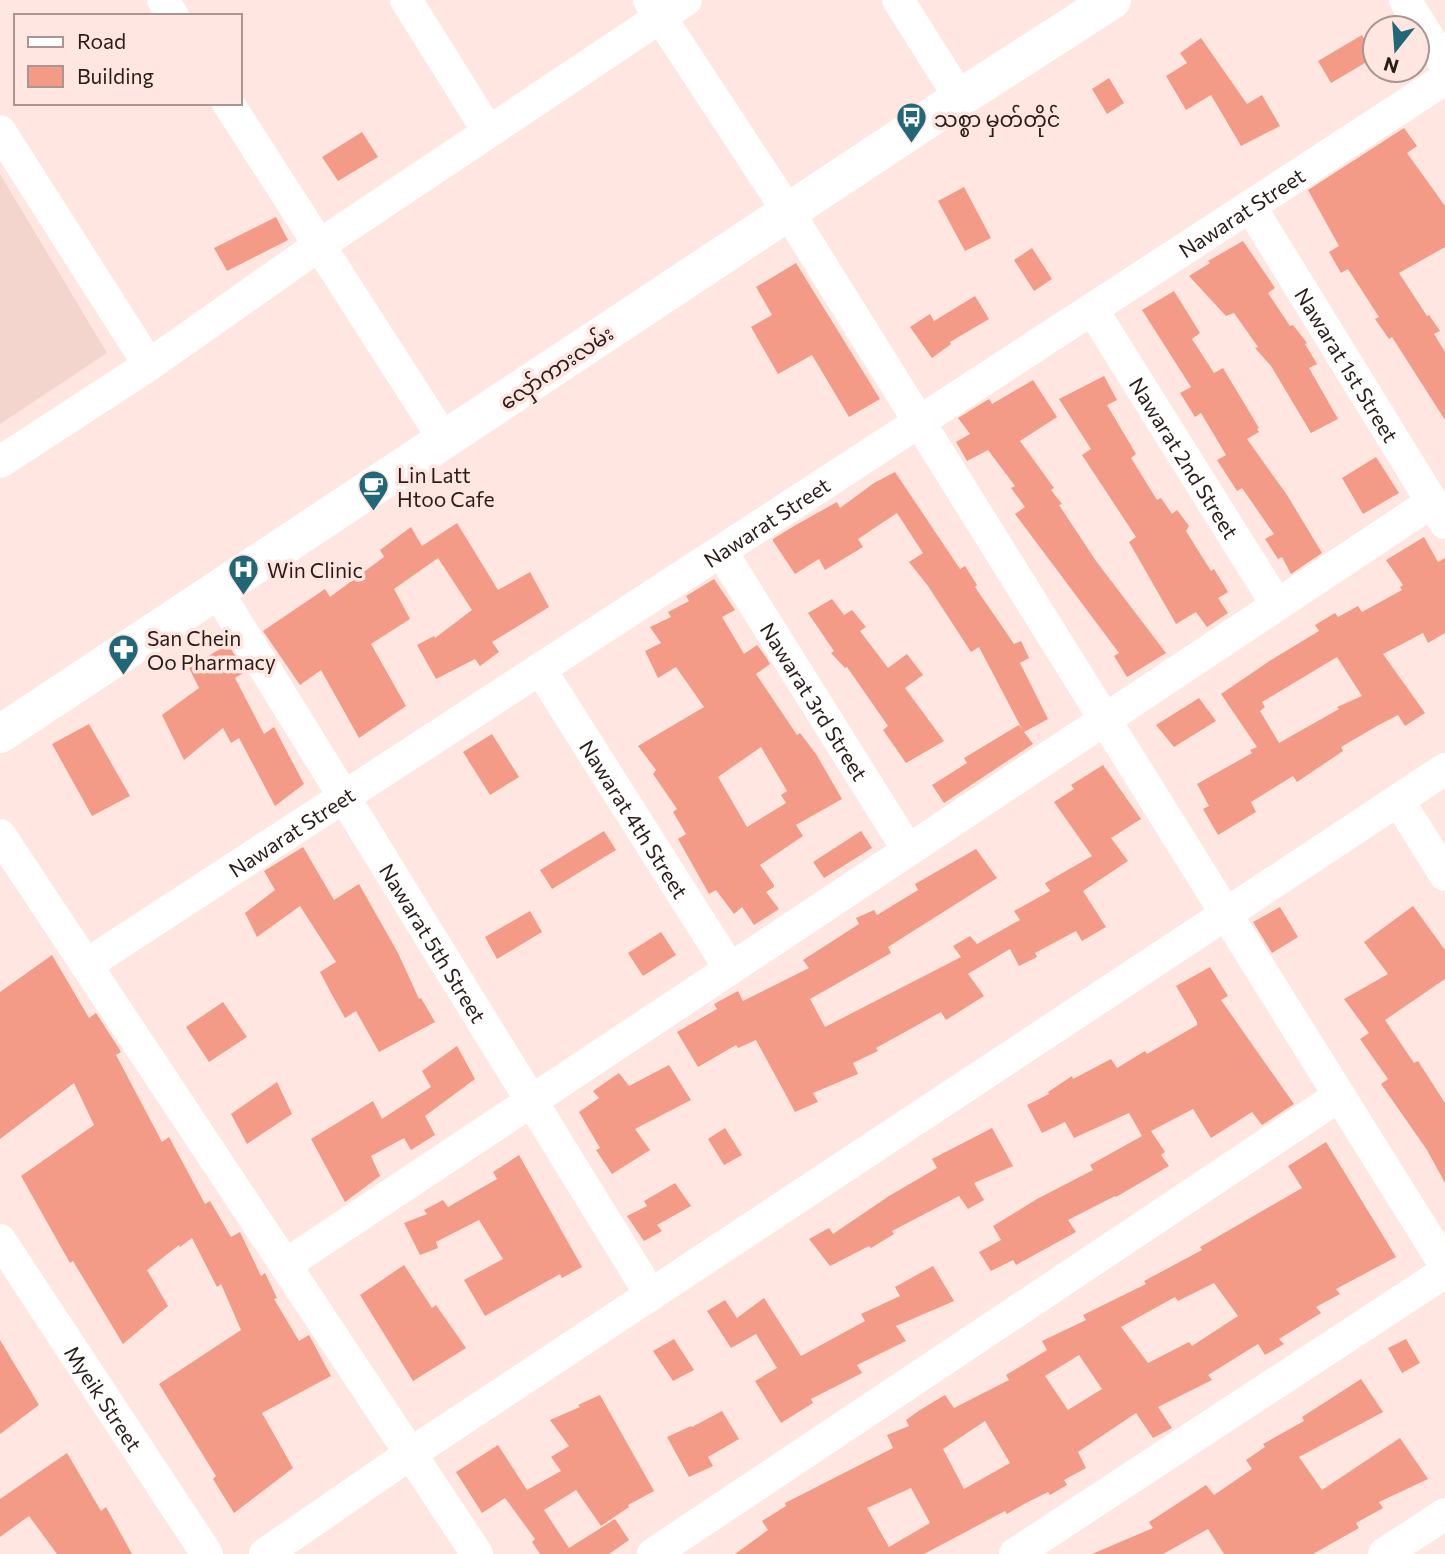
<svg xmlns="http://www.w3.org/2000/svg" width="1445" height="1554" font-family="Commissioner,'Noto Sans Myanmar',sans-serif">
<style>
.built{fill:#f3d5ce}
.building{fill:#f39b86;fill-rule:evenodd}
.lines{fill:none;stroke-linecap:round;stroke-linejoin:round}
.minor{stroke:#fff;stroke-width:32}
.major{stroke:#fff;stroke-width:38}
.labels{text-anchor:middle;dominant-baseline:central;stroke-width:7;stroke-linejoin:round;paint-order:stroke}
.poi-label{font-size:21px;fill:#2a1c19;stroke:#ffe6e0;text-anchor:start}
.street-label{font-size:21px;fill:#2a1c19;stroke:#ffe6e0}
</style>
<rect width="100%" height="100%" fill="#ffe6e0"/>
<path class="built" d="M0,174L107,353L0,424Z"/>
<g class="building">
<path d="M1362,35L1375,57L1331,83L1318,61Z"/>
<path d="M1201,38L1247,104L1262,95L1280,126L1241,146L1211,95L1186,110L1166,76L1187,63L1180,53Z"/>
<path d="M1109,78L1124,103L1107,114L1092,89Z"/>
<path d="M1404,128L1417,146L1407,153L1445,206V247L1399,273L1427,316L1429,315L1440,331L1434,334L1445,352V420L1392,337L1389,339L1375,319L1379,317L1348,269L1341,273L1329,252L1339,246L1308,190Z"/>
<path d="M362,132L378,157L338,181L322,157Z"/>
<path d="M964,187L991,238L965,251L938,201Z"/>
<path d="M276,217L288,240L227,271L214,248Z"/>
<path d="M1243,241L1275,288L1268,293L1290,326L1293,325L1307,343L1305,344L1317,364L1309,368L1338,419L1311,433L1271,366L1255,348L1258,347L1234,313L1226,316L1189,276L1210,263L1208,261Z"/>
<path d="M1032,248L1052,279L1034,291L1014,260Z"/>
<path d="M796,263L880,399L849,417L812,355L778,374L751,327L772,315L756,287Z"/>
<path d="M1174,291L1200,333L1192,339L1214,373L1223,368L1259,428L1257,429L1259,432L1247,439L1287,495L1322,553L1291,574L1282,557L1278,559L1265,539L1274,534L1242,488L1237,491L1217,460L1226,455L1201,413L1195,417L1180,393L1191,387L1142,310Z"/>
<path d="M975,296L989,319L950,342L951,344L932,358L910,327L930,314L934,321Z"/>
<path d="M1104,376L1117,400L1107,405L1136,454L1131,458L1157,500L1161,498L1172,514L1177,510L1189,526L1186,531L1199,552L1211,571L1214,569L1228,592L1218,598L1228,613L1207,627L1196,612L1176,624L1129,542L1136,537L1082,455L1091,449L1059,399Z"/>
<path d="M1033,380L1057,417L1020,441L1054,488L1051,490L1062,504L1059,505L1096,561L1166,653L1127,677L1114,656L1119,653L1015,514L1025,507L1011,488L1015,486L988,450L967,461L956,442L970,434L958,418L989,399L992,404Z"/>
<path d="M1376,457L1399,493L1363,514L1342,478Z"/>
<path d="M895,472L960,569L965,566L977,585L975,587L1014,644L1021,641L1029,658L1020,663L1048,719L1024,732L1033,744L944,803L932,785L967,763L964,758L1019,725L1023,731L979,647L971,652L928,586L909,562L923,553L897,513L858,539L863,547L825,570L819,559L795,574L773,541V539L794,526L837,502L840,508L874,483Z"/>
<path d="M457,523L498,590L530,572L549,607L492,642L499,652L480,666L475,659L436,679L417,645L434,636L435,638L472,610L438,558L394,589L410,619L371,644L406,706L359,738L321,670L300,685L263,631L325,589L330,597L384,557L380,550L411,527L422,546Z"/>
<path d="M1424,537L1438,562L1445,558V633L1428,643L1423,633L1383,654L1425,713L1405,726L1398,715L1377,726L1341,747L1343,751L1297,782L1293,776L1251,802L1256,812L1218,835L1203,809L1209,806L1197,784L1252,753L1250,750L1257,747L1221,694L1271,660L1319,631L1315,625L1335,613L1338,617L1358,606L1362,612L1402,590L1400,587L1403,585L1386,560ZM1337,657L1362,696L1337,707L1339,709L1279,743L1260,711L1265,707L1262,702Z"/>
<path d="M714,579L735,610L722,617L744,654L757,645L766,657L770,664L756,674L797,735L800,733L816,754L842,799L796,825L803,836L760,865L774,885V887L766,892L779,909L754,925L742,907L734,914L716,890L709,894L678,839L686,834L673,812L677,809L653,774L656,770L638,746L704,707L676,667L658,678L645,651L661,643L650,627L671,617L668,612L689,601L686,596ZM761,747L787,791L781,795L786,803L747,827L718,777Z"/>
<path d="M832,599L844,615L852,610L866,627L860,631L888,668L907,654L923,675L905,688L944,741L906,763L883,730L888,726L847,667L845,668L831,653L834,651L808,613Z"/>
<path d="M228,644L245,672L235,678L264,734L274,727L304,784L275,806L239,738L231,743L223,728L184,760L162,715L199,688L189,668Z"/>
<path d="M1199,698L1216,721L1174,747L1156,725Z"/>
<path d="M89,724L130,796L92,816L52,744Z"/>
<path d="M492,734L519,777L490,795L463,752Z"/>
<path d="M1103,765L1141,819L1111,838L1128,861L1083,891L1106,927L1082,941L1076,931L1035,953L1037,957L1019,966L1010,949L971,972L968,974L984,996L946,1020L941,1012L876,1048L878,1051L853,1063L858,1074L813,1093L818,1102L795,1112L756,1040L738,1048L736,1045L698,1067L677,1032L717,1009L714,1004L738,991L743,1001L809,968L803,960L859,924L856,918L874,910L877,915L918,890L915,884L976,849L997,878L888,947L891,953L810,999L825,1027L961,957L953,946L970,936L977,944L1020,920L1014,911L1050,891L1045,883L1092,856L1054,802L1074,789L1071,785Z"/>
<path d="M604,831L616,850L552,889L540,870Z"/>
<path d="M861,831L872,848L824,878L813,862Z"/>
<path d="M303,847L334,900L359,884L398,953L419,999L421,998L435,1022L379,1052L356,1011L345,1018L331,993L320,972L336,962L300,906L257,937L245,913L275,890L264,871Z"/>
<path d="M1413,906L1445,950V979L1385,1020L1414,1063L1418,1061L1445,1103V1183L1427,1150L1381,1084L1388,1079L1360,1039L1369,1033L1344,999L1388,974L1364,942Z"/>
<path d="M1280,907L1298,937L1272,953L1253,922Z"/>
<path d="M530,911L542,932L497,959L485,937Z"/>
<path d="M661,932L676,955L643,976L628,953Z"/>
<path d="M52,955L89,1018L96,1013L118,1047L121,1052L116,1055L162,1142L169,1137L205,1204L210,1201L231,1237L240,1232L261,1276L265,1273L277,1298L274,1299L299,1341L309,1335L331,1376L262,1413L293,1468L234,1513L213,1479L216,1476L159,1384L241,1330L221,1284L217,1287L192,1238L180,1247L179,1245L147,1270L168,1306L123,1344L73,1261L70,1263L21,1176L94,1125L74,1083L0,1139V992Z"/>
<path d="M1210,967L1228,996L1221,1000L1294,1104L1262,1125L1252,1112L1211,1138L1193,1109L1151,1131L1165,1152L1161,1155L1169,1166L1116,1197L1115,1196L1068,1220L1076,1232L1016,1265L1013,1260L991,1271L979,1252L1001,1240L993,1226L1037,1199L1093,1170L1090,1165L1142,1136L1129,1113L1074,1138L1065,1122L1042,1133L1027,1105L1049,1094L1048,1092L1072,1076L1073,1079L1111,1059L1117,1068L1145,1051L1147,1054L1197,1025V1022L1176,986Z"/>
<path d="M223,1002L247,1037L209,1062L186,1027Z"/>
<path d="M457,1046L475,1079L425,1116L435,1135L411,1150L404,1138L371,1156L380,1176L345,1202L311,1139L373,1101L382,1119L431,1087L422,1071Z"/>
<path d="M669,1065L691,1100L635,1129L650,1150L612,1174L596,1150L600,1148L579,1112L599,1098L593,1091L619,1073L629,1086Z"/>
<path d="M277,1082L292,1114L247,1144L231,1114Z"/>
<path d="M725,1128L742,1155L724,1165L708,1139Z"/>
<path d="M992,1128L1013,1166L974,1183L984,1200L968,1209L959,1196L892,1231L894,1234L871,1248L869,1246L830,1266L809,1239L829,1228L833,1234L889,1196L937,1168L932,1159Z"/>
<path d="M1326,1142L1396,1257L1336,1289L1340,1294L1316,1307L1321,1313L1279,1339L1284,1344L1265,1355L1258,1344L1208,1375L1212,1380L1158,1407L1172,1428L1153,1438L1136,1413L1078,1452L1086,1468L1064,1480L1067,1485L1050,1495L1048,1492L1024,1504L1007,1514L1005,1511L924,1554H735L768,1530L762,1521L786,1506L785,1503L893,1448L887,1435L909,1426L906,1420L920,1410L945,1395L954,1408L1009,1380L1006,1375L1047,1350L1042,1341L1086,1320L1083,1315L1146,1284L1144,1281L1202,1250L1200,1247L1302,1188L1288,1166ZM1214,1283L1238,1316L1192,1346L1189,1342L1148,1363L1121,1327L1175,1297L1178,1301ZM1079,1355L1102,1389L1068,1410L1045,1376ZM985,1421L1010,1463L964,1489L943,1449ZM911,1488L930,1523L889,1547L867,1508Z"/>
<path d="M519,1155L582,1267L562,1278L560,1274L485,1316L464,1280L503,1259L479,1220L436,1242L438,1248L420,1255L404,1223L427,1214L424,1210L443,1200L448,1207L497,1179L493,1172Z"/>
<path d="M675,1183L691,1206L657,1225L662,1231L644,1241L627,1216L647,1206L644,1201Z"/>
<path d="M404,1265L432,1308L436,1305L466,1348L413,1381L360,1295Z"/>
<path d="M933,1266L954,1301L896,1326L906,1341L857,1365L862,1373L811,1399L813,1403L781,1423L755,1381L777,1368L756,1334L731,1348L707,1311L725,1300L737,1318L764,1298L801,1356L865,1321L861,1314L900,1296L895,1287Z"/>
<path d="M674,1339L694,1370L673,1381L653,1351Z"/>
<path d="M1406,1339L1420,1363L1402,1373L1388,1348Z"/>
<path d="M0,1340L39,1405L0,1434Z"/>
<path d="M1361,1379L1383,1412L1299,1457L1322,1490L1400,1438L1428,1479L1379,1502L1383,1508L1356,1523L1359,1528L1313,1554H1224L1208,1529L1163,1554H1092L1153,1528L1149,1522L1206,1485L1214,1495L1252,1469L1246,1460L1265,1447L1263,1444L1304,1421L1302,1417Z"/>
<path d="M600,1395L654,1491L628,1505L629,1507L601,1526L576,1490L544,1510L569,1548L615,1519L629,1540L609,1554H540L532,1542L535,1539L505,1498L482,1513L456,1472L498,1445L527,1490L561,1471L551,1457L569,1446L550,1420L580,1407L578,1405Z"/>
<path d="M722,1411L739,1439L708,1457L713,1466L689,1477L667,1437L691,1426L692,1427Z"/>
<path d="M67,1453L101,1511L106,1507L132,1554H57L29,1516L0,1537V1499Z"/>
</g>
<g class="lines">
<g class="minor">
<path d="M163,0L173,16"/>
<path d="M406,0L488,131"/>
<path d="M649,0L789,213L1445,1265"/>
<path d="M898,0L960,98"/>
<path d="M1405,0L1445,64"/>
<path d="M228,103L445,441"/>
<path d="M0,131L149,365"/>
<path id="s1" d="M1250,206L1445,523"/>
<path id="s2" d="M1092,309L1277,605"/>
<path d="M0,462L149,365L318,246L686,0"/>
<path id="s3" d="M721,551L908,850"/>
<path id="s4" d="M217,591L651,1295"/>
<path id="s5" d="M540,669L730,969"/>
<path d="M1398,800L1445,875"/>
<path d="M0,835L477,1554"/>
<path id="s6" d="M86,965L1445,79"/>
<path id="s7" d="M0,1240L207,1554"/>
<path d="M285,1265L1432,502"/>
<path d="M265,1554L410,1454L1445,769"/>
<path d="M653,1554L1339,1096"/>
<path d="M1015,1554L1445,1272"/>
<path d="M1384,1554L1445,1514"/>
</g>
<path class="major" d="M0,734L960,98L1112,0"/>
</g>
<defs>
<symbol id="bus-pin" viewBox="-11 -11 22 30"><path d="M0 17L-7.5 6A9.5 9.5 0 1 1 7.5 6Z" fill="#216777" stroke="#ffe6e0"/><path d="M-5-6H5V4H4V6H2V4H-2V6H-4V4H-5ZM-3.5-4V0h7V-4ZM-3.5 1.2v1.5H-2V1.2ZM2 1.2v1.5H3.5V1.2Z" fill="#fff"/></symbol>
<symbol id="cafe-pin" viewBox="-11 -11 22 30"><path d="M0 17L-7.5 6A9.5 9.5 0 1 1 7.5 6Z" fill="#216777" stroke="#ffe6e0"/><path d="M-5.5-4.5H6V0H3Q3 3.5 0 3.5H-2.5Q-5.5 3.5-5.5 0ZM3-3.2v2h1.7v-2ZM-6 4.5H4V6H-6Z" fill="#fff"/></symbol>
<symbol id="hospital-pin" viewBox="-11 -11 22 30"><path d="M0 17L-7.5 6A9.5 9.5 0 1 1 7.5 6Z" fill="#216777" stroke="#ffe6e0"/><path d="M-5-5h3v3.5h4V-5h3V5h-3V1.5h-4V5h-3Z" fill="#fff"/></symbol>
<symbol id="pharmacy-pin" viewBox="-11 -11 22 30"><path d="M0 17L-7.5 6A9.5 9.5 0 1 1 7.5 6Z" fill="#216777" stroke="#ffe6e0"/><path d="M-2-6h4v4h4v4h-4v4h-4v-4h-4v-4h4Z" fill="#fff"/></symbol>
</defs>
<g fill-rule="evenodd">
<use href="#bus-pin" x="894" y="100" width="35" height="47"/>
<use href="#cafe-pin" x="356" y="468" width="35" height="47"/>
<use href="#hospital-pin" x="226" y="552" width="35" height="47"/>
<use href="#pharmacy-pin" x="106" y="632" width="35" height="47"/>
</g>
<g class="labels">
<g class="poi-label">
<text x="934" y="118">သစ္စာ မှတ်တိုင်</text>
<text x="397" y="474">Lin Latt<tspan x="397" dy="24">Htoo Cafe</tspan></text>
<text x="267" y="569">Win Clinic</text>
<text x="147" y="637">San Chein<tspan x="147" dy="24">Oo Pharmacy</tspan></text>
</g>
<g class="street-label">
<text stroke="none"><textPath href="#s6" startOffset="1379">Nawarat Street</textPath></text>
<text stroke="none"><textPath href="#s1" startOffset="186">Nawarat 1st Street</textPath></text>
<text transform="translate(556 367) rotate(-34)">လှော်ကားလမ်း</text>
<text stroke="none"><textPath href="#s2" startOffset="175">Nawarat 2nd Street</textPath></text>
<text stroke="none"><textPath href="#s6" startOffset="812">Nawarat Street</textPath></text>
<text stroke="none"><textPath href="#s3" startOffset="177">Nawarat 3rd Street</textPath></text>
<text stroke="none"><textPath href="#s5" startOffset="177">Nawarat 4th Street</textPath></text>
<text stroke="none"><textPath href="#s6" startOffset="245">Nawarat Street</textPath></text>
<text stroke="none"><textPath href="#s4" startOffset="413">Nawarat 5th Street</textPath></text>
<text stroke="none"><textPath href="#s7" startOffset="189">Myeik Street</textPath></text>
</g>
</g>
<rect x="14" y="14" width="228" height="91" fill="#ffe6e0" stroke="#aa9590" stroke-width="2"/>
<rect x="28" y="37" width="35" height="10" fill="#ffffff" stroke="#aa9590" stroke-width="2"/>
<text x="77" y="49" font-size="21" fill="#2a1c19">Road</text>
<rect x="28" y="66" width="35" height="21" fill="#f39b86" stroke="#aa9590" stroke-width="2"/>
<text x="77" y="84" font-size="21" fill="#2a1c19">Building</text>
<g transform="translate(1396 49) rotate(197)"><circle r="33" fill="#ffe6e0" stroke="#aa9590" stroke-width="2"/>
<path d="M0-5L12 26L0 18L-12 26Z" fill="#216777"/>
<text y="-10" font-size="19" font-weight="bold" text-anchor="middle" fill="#2a1c19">N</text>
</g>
</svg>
